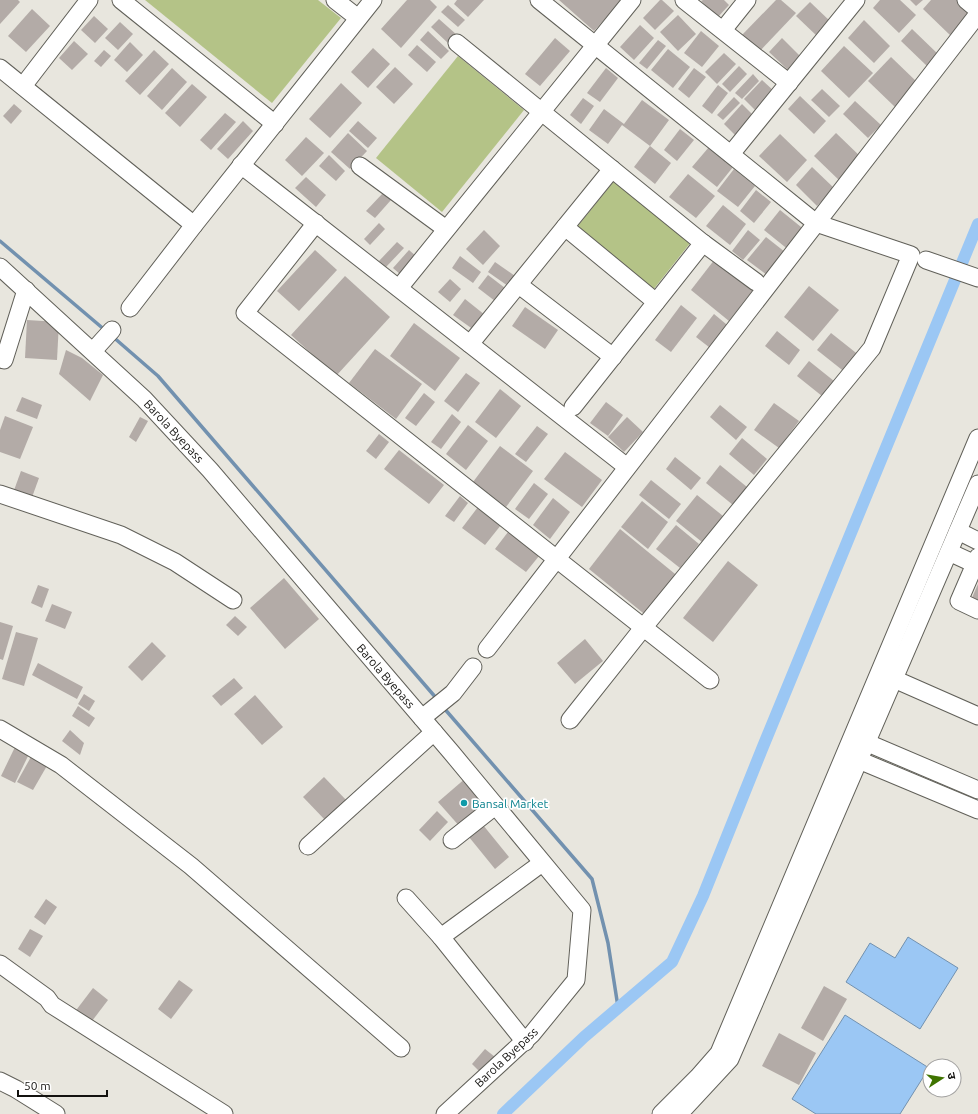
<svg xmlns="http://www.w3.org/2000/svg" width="978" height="1114" font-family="Ubuntu,'Noto Sans Devanagari',sans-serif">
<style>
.green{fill:#b4c387}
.water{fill:#9bc7f4;stroke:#7291af}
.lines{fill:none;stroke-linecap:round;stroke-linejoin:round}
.stream{stroke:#7291af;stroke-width:3.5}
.canal{stroke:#9bc7f4;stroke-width:12}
.building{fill:#b3aba7}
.minor-casing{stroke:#616059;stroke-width:19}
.minor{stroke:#fff;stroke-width:17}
.culture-dot{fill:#0f9aa8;stroke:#fff;stroke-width:1.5}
.labels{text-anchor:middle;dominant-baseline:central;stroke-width:3.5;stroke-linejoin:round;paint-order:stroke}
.street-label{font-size:12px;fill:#13120f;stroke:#fff}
.culture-label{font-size:12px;fill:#0d838f;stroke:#fff;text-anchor:start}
</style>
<rect width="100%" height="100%" fill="#e8e6de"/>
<g class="green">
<path d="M145,0H318L341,18L272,103Z"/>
<path d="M458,56L524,110L442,212L376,158Z"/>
<path d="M615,180L691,242L653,290L577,227Z"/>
</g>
<g class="water">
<path d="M908,937L958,968L920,1029L846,982L870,943L895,958Z"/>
<path d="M845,1015L929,1068L900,1114H816L792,1099Z"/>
</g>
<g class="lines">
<g class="stream">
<path d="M0,241L106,331"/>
<path d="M112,336L158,376L437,699"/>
<path d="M443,707L592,879L608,943L618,1007"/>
</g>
<path class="canal" d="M503,1114L584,1037L672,962L703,896L762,749L978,224"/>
</g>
<g class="building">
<path d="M0,0H18L20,2L0,24Z"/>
<path d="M407,0H430L437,7L401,48L381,29Z"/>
<path d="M457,0H484L468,17L454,4Z"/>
<path d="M559,0H622L594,31Z"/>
<path d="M660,0H662L674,11L655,30L643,18Z"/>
<path d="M703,0H724L729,5L718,17L701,1Z"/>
<path d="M776,0H781L796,13L759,52L742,35Z"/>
<path d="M880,0H900L916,15L899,33L873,8Z"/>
<path d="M910,0H923L916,6Z"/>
<path d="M931,0H959L973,13L951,36L923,9Z"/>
<path d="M810,2L832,23L818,37L796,16Z"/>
<path d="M448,5L465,20L458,27L441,12Z"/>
<path d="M32,9L50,26L26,52L8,36Z"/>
<path d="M678,15L696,34L678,51L660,32Z"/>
<path d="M94,16L108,29L95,43L81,30Z"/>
<path d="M439,19L457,35L449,44L431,27Z"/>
<path d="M864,20L890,46L874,63L848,38Z"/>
<path d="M120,22L133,34L118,50L105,38Z"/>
<path d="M640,25L654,38L634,60L620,47Z"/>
<path d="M912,29L939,55L928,67L901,41Z"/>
<path d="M428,31L449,51L441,59L420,40Z"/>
<path d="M701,31L719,46L702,67L684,53Z"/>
<path d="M555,38L570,51L540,86L525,74Z"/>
<path d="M782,38L801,57L788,70L769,52Z"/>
<path d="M658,40L666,46L647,69L639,63Z"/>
<path d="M74,41L88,54L72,70L59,58Z"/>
<path d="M130,42L143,55L127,72L114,60Z"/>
<path d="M417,45L436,62L427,72L408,55Z"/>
<path d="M844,46L873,73L849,98L821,71Z"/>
<path d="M373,48L390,64L368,88L351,72Z"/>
<path d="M668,49L690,67L673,88L651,70Z"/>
<path d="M104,50L111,56L101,67L94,61Z"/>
<path d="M154,50L169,64L140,95L125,81Z"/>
<path d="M724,53L736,64L717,84L705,72Z"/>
<path d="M891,57L918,83L895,107L868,81Z"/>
<path d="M739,66L747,74L730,92L722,84Z"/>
<path d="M395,67L413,84L394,104L376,87Z"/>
<path d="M172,68L187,82L162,110L147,96Z"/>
<path d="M606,68L618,78L600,102L587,93Z"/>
<path d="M694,68L706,77L689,98L678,89Z"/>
<path d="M753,74L759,81L742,99L735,93Z"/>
<path d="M762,80L775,92L756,111L744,99Z"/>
<path d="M341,83L362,103L330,138L309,119Z"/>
<path d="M192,84L207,97L180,127L165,113Z"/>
<path d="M718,85L728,93L712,114L702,106Z"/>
<path d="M822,89L840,106L829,117L811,100Z"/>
<path d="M800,96L826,121L814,134L788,109Z"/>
<path d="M734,97L740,103L723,120L717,115Z"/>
<path d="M583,98L594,106L581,124L570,115Z"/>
<path d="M642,100L669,120L650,146L622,125L608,144L589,130L604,109L624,124Z"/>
<path d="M855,101L881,125L868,138L843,114Z"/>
<path d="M14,104L22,111L11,124L3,116Z"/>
<path d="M742,104L756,118L738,138L724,124Z"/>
<path d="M225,113L236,122L211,150L200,140Z"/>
<path d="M243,121L253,131L228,159L217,149Z"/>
<path d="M358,121L377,138L368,148L349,131Z"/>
<path d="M680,129L694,140L677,161L664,150Z"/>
<path d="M348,133L367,151L350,169L331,152Z"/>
<path d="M836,133L864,160L842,183L814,156Z"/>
<path d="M780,134L807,160L787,182L759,156Z"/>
<path d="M306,137L324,153L302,176L285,160Z"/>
<path d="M650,146L671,163L655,184L634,167Z"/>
<path d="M709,147L733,167L717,187L692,167Z"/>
<path d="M329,155L345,171L336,181L319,166Z"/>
<path d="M812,167L834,188L817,206L796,185Z"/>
<path d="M734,169L755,186L738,207L717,191Z"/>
<path d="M688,174L715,196L696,218L669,197Z"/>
<path d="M306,177L326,195L316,207L295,188Z"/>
<path d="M756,190L771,202L754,223L740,211Z"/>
<path d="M383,193L391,200L375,218L366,211Z"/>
<path d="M723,205L746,224L730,245L706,226Z"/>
<path d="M780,210L806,231L790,251L764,230Z"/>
<path d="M379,223L385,229L370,245L364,239Z"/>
<path d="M484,230L500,246L483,265L466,249Z"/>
<path d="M748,230L760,240L743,260L732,251Z"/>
<path d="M766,237L785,252L767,275L747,260Z"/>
<path d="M397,242L404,248L386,267L379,261Z"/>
<path d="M315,250L337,270L299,311L277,291Z"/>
<path d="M409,250L417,257L401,275L393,268Z"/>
<path d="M460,256L481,272L473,283L452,268Z"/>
<path d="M715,259L753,290L729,321L691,290Z"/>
<path d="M495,262L515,276L508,286L488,272Z"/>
<path d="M488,275L505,288L495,301L478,288Z"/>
<path d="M345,276L390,317L336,376L291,335Z"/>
<path d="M450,279L461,289L450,302L438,292Z"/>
<path d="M809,286L839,310L813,341L784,317Z"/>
<path d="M465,299L485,315L474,330L453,315Z"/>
<path d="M681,305L697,318L671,352L655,340Z"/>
<path d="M525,307L558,330L545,349L512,326Z"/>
<path d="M714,314L732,329L714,351L696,337Z"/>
<path d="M27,320L59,322L57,360L25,358Z"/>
<path d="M414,323L460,358L435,391L390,356Z"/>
<path d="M777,331L800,350L789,365L765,346Z"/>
<path d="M831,333L860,356L846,373L817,350Z"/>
<path d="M375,349L422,384L396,419L349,383Z"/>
<path d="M66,350L82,358L103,375L90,401L59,374Z"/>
<path d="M809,361L834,381L822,396L797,376Z"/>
<path d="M466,373L480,383L458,412L444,401Z"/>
<path d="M500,389L521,406L496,438L475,422Z"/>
<path d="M424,393L435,402L416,426L405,418Z"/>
<path d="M22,397L42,405L37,419L16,411Z"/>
<path d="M606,402L623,415L608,436L590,423Z"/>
<path d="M774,403L799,421L779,448L754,430Z"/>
<path d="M720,405L747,427L736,440L710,417Z"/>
<path d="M452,414L461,422L441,449L431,442Z"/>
<path d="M5,416L33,427L20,459L0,452V430Z"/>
<path d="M140,417L148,421L136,442L129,437Z"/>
<path d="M627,417L643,432L624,452L608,437Z"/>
<path d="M468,425L488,441L466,470L446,454Z"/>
<path d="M537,426L548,434L526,462L515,454Z"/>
<path d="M379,434L389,442L376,459L366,451Z"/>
<path d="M742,438L767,459L754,475L729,454Z"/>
<path d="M500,446L533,471L506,507L473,482Z"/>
<path d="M399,450L444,485L429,504L384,469Z"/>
<path d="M565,452L602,480L582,507L544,479Z"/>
<path d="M675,457L701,478L691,490L666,469Z"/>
<path d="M720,465L747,487L733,505L706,483Z"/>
<path d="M21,471L39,478L31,500L13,493Z"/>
<path d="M651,480L681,504L669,519L639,495Z"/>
<path d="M534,483L548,494L529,519L515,509Z"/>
<path d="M697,495L723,516L702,542L676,521Z"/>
<path d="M460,496L468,503L454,522L445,516Z"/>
<path d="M553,498L570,512L550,539L533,525Z"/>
<path d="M642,501L668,522L648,549L621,527Z"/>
<path d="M478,507L501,525L485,545L462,528Z"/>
<path d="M676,525L699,544L680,568L656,549Z"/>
<path d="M620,529L680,578L648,617L589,569Z"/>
<path d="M508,532L539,556L526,572L495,549Z"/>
<path d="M728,561L758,585L713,642L683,618Z"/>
<path d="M284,578L319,619L285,649L250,608Z"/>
<path d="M978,584V603L971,600Z"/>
<path d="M38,585L49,589L42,608L31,603Z"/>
<path d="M52,604L72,612L65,629L45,621Z"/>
<path d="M235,616L247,627L238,636L226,625Z"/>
<path d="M0,622L13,626L3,660L0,659Z"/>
<path d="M16,632L38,638L24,686L2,679Z"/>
<path d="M585,639L603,661L575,684L557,663Z"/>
<path d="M152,642L166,656L142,681L128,667Z"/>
<path d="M38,663L83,687L77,699L32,675Z"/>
<path d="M234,678L243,688L221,706L212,696Z"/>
<path d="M84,694L95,701L89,711L78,704Z"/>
<path d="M255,695L283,727L262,745L234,714Z"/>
<path d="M78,706L95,718L89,727L72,716Z"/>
<path d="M70,730L84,743L80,755L62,741Z"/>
<path d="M15,747L29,754L15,783L1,776Z"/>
<path d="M32,755L48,764L33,790L17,782Z"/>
<path d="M324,777L348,802L327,822L303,797Z"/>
<path d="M467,777L490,804L461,828L438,802Z"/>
<path d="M437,811L448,822L430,841L419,830Z"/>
<path d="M483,825L509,857L495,869L469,837Z"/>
<path d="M46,899L57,907L45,925L34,917Z"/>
<path d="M30,929L43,936L30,957L18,949Z"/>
<path d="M179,980L193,990L171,1019L158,1009Z"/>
<path d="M824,986L847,999L823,1041L801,1028Z"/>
<path d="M93,988L108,1000L89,1025L74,1013Z"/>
<path d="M779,1033L816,1053L799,1085L762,1066Z"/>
<path d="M485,1049L495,1057L481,1073L472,1064Z"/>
</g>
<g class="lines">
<defs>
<g id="minor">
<path d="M121,0L275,124"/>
<path d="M335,0L358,18"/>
<path d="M539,0L816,223L911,255L872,348L643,628L570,720"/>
<path d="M684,0L789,83"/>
<path d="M966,0L978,10"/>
<path d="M723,30L747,0"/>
<path d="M457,43L703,243L756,282"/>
<path d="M0,68L194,225"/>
<path d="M23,86L89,0"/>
<path d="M731,154L856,0"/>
<path d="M241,165L627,467"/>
<path d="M360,166L446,229"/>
<path d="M316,223L245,313L710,680"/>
<path d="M565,227L656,302"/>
<path d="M926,260L978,278"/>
<path d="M0,267L144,399L210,470L451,752L582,910L576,980L532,1034L445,1114"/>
<path d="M519,285L613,357"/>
<path d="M399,288L632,0"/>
<path d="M130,308L194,225L373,0"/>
<path d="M470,344L612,169"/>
<path d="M93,351L112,330"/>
<path d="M4,360L26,290"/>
<path d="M573,407L703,243"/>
<path d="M0,494L121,535L175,562L233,600"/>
<path d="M958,531L978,541"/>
<path d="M949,552L975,564"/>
<path d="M978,557L959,601L978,610"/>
<path d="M487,649L978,14"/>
<path d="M894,679L978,716"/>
<path d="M422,718L453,693L473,667"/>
<path d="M0,729L61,765L191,866L401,1048"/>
<path d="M856,738L978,790"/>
<path d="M849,756L978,810"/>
<path d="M452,840L495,806"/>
<path d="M308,846L434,732"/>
<path d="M406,898L441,937"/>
<path d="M0,964L47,998L52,1005L224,1114"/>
<path d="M525,1042L441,937L542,863"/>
<path d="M0,1081L16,1089L56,1114"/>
<path d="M661,1114L698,1077L719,1053L978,438"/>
<path d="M679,1114L730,1059L978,484"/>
</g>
</defs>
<use href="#minor" class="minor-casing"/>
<use href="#minor" class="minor"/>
</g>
<circle class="culture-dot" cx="464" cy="803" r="4"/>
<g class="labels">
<g class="street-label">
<text transform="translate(174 431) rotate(47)">Barola Byepass</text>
<text transform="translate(386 676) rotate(49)">Barola Byepass</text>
<text transform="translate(506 1057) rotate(-43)">Barola Byepass</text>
</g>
<g class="culture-label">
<text x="472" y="803">Bansal Market</text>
</g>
</g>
<g transform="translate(942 1078) rotate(78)"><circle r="19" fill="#ffffff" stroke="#a1a09f"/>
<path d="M0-3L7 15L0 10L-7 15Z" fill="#3f7400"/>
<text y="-6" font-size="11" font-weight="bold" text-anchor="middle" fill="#13120f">उ</text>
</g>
<path d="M18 1090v6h89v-6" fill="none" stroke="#13120f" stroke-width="2"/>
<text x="24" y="1090" font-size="12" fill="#13120f" stroke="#ffffff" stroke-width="3" paint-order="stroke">50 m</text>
</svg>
